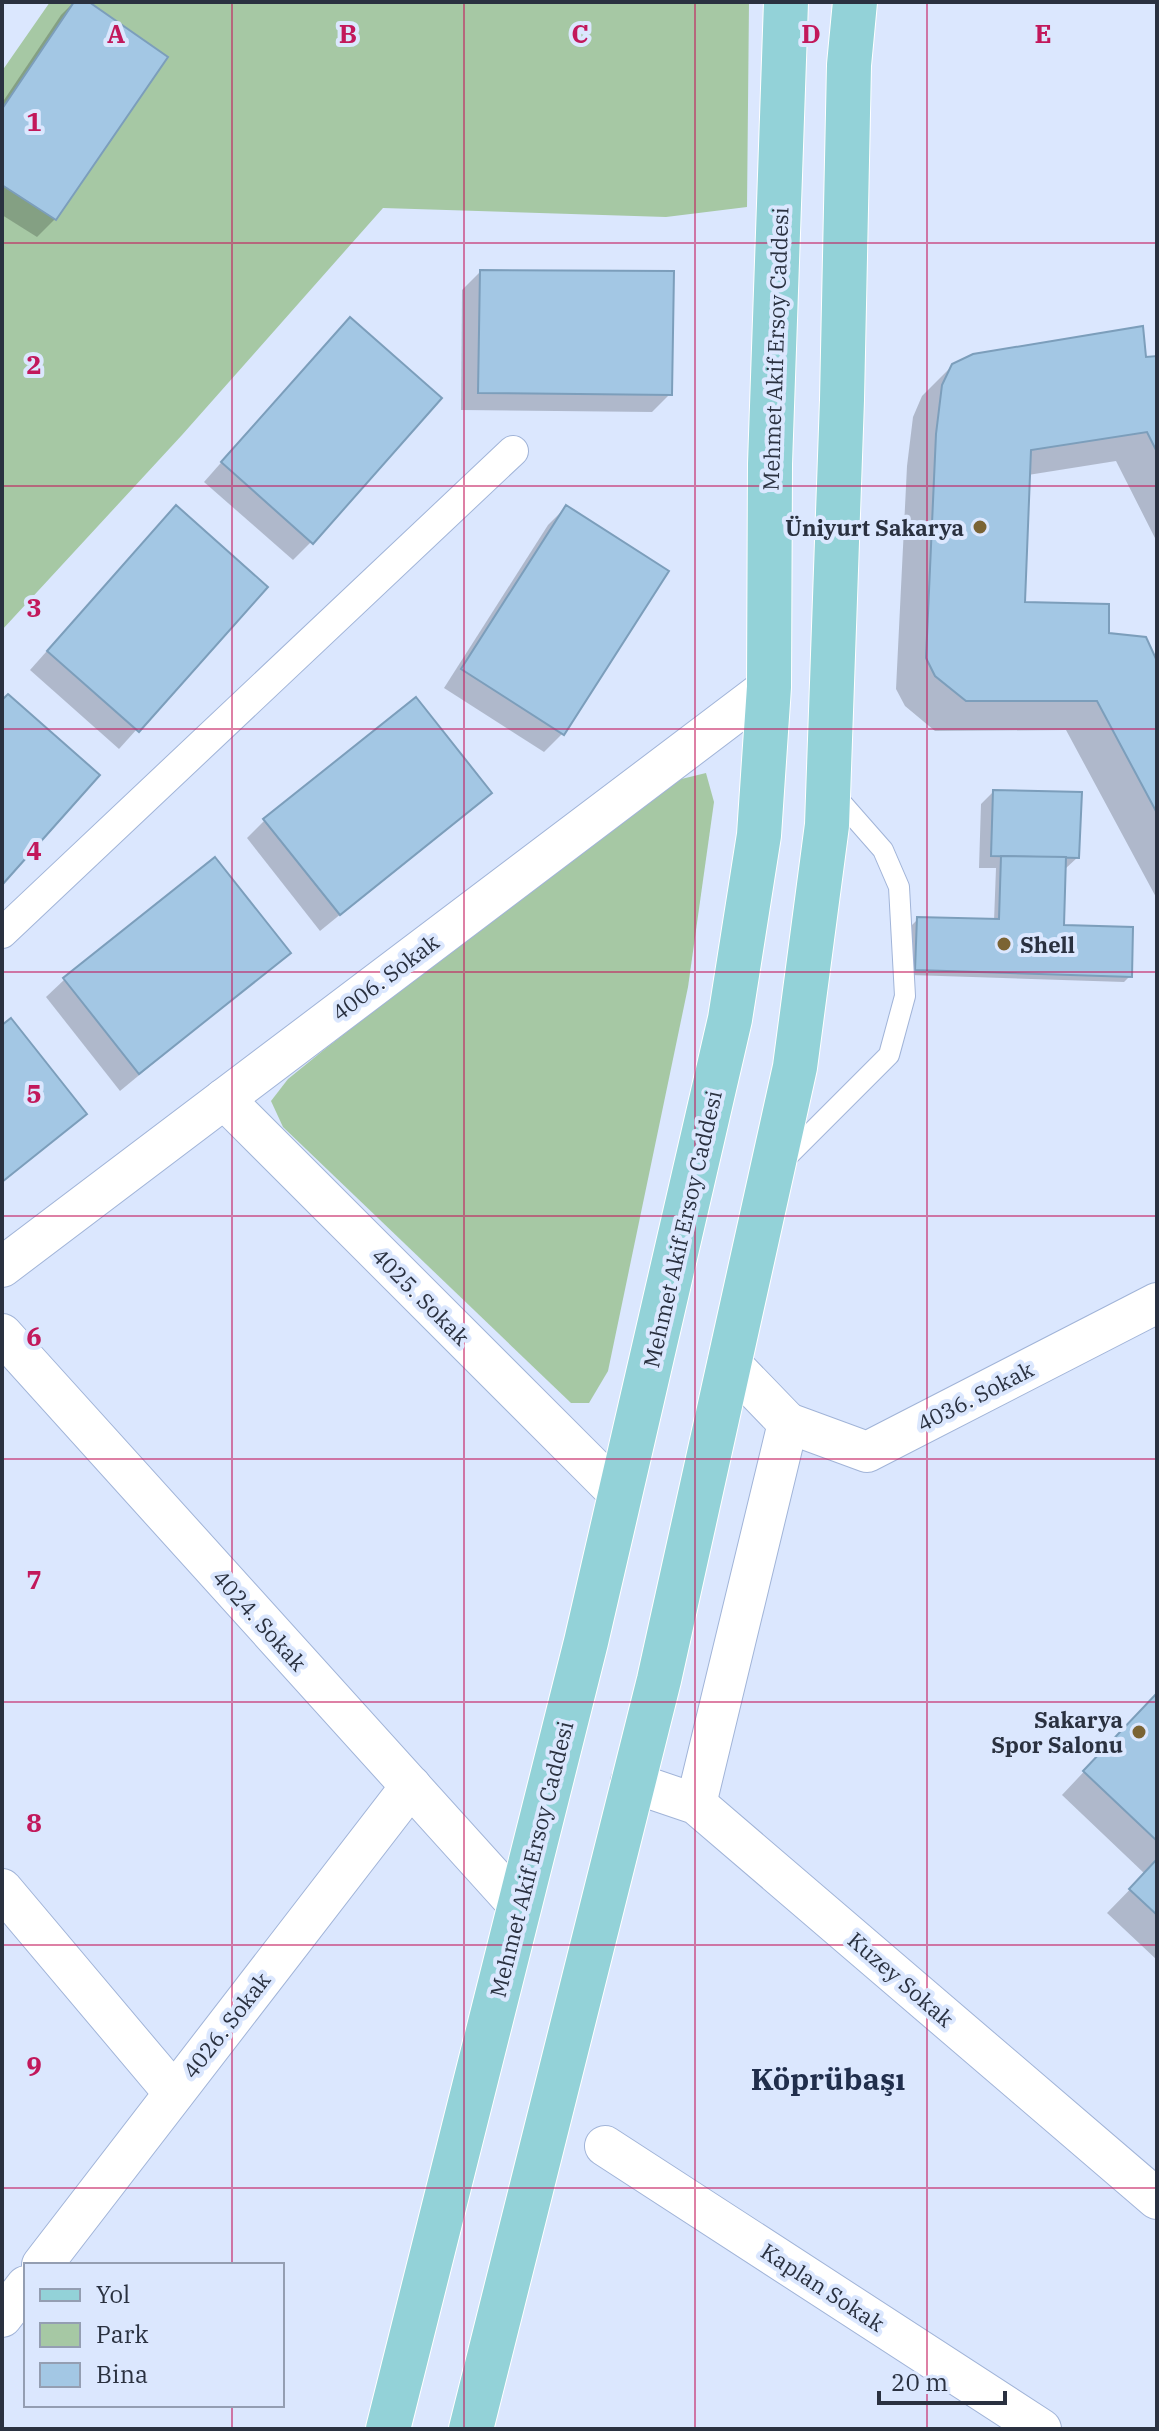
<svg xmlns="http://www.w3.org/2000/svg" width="1159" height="2431" font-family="'IBM Plex Serif',serif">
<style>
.green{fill:#a6c8a4}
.shadow{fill:#0003}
.building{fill:#a3c7e4;stroke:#7c9ebb;stroke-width:2}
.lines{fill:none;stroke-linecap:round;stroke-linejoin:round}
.service-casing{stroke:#a1b4d8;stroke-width:22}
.pedestrian-casing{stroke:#a1b4d8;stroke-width:32}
.minor-casing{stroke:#a1b4d8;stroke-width:42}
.primary-casing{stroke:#fff;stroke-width:46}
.service{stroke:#fff;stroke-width:20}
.pedestrian{stroke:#fff;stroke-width:30}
.minor{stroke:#fff;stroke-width:40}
.primary{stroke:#93d2d8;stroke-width:44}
.grid{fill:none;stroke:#c2185b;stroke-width:2;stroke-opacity:0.55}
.poi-dot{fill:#7b6434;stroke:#dbe7fe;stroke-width:3}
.labels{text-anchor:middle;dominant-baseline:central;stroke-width:8;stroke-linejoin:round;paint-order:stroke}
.street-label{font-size:22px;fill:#2a3140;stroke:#dbe7fe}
.poi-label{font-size:22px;font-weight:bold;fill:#2a3140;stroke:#dbe7fe;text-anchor:end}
.district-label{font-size:30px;font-weight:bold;fill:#202e4c;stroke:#dbe7fe}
.grid-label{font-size:26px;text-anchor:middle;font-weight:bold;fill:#c2185b;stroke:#dbe7fe;stroke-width:8;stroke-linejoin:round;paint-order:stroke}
</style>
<rect width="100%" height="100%" fill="#dbe7fe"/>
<g class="green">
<path d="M50,2H749L747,207L666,217L383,208L182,435L2,630V71Z"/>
<path d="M706,773L714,802L688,987L608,1371L589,1403H571L283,1127L271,1101L288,1079L325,1049L665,783Z"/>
</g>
<g class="shadow">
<path d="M74,2H86L55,219L37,237L2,215V103L61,15Z"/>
<path d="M480,272L670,394L652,412L461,410L462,290Z"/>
<path d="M332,337L311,542L293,560L204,482Z"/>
<path d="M1157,358V542L1116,461L1028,475L1023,604L1108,635L1157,666V899L1066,730L935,731L905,706L896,689L907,466L913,417L922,396L953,365Z"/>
<path d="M566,507L562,734L544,752L444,688L548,525Z"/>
<path d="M158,526L265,587L119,749L30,670Z"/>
<path d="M993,792L1078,857L1065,869L1062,927L1130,976L1124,982L910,975L912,925L918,919L994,921L996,868H979L981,804Z"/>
<path d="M489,793L320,931L247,838L265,820Z"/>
<path d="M288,952L120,1091L46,997L65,979Z"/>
<path d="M2,1028L85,1114L2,1183Z"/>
<path d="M1157,1694V1960L1107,1913L1145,1874L1062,1795Z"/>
</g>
<g class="building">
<path d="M74,2H89L168,57L56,220L2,185V109Z"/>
<path d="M480,270L674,271L672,395L478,393Z"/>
<path d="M350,317L442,398L313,544L221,462Z"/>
<path d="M1143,326L1146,357L1157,356V452L1147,432L1031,450L1025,602L1109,604V633L1146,637L1157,661V813L1097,701H966L935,676L926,658L936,434L942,385L952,364L973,354Z"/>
<path d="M176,505L268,587L139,732L47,651Z"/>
<path d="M566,505L669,571L564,735L461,669Z"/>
<path d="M8,694L100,775L2,885V700Z"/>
<path d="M416,697L492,793L340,915L263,819Z"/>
<path d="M993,790L1082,792L1079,858L991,856Z"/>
<path d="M1001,856L1066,857L1064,925L1133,927L1132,977L915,970L917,917L999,919Z"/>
<path d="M215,857L291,953L139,1074L63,978Z"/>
<path d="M11,1018L87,1114L2,1182V1025Z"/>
<path d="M1157,1693V1841L1083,1771Z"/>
<path d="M1157,1859V1915L1129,1889Z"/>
</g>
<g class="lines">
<defs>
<path id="service" d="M784,1160L889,1055L905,996L899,887L883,850L832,792"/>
<path id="pedestrian" d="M2,933L513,451"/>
<g id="minor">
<path d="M224,1099L618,1493"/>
<path d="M2,1267L769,687"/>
<path d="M2,1334L519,1906"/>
<path d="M788,1423L867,1452L1157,1303"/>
<path d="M631,1782L696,1804L1157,2199"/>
<path d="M696,1804L788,1423L728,1361"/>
<path d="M2,1889L174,2093"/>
<path d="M605,2146L1041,2429"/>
<path d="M42,2265L411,1786"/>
<path d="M2,2317L26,2286"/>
</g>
<g id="primary">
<path d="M388,2429L586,1642L730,1019L759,835L769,687L770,464L786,2"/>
<path d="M471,2429L659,1680L795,1067L827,825L842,400L849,65L855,2"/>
</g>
</defs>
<use href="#service" class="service-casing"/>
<use href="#pedestrian" class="pedestrian-casing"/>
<use href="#minor" class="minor-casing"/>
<use href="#primary" class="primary-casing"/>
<use href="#service" class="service"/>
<use href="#pedestrian" class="pedestrian"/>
<use href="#minor" class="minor"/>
<use href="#primary" class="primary"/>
</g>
<path class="grid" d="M232,2V2265M464,2V2429M695,2V2429M927,2V2429M2,243H1157M2,486H1157M2,729H1157M2,972H1157M2,1216H1157M2,1459H1157M2,1702H1157M2,1945H1157M2,2188H1157M232,2405V2429"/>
<g class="poi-dot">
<circle cx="980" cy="527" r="8"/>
<circle cx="1004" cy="944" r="8"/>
<circle cx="1139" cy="1732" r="8"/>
</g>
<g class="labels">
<g class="street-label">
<text transform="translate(775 349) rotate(-88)">Mehmet Akif Ersoy Caddesi</text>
<text transform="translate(385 977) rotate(-37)">4006. Sokak</text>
<text transform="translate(682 1229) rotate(-77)">Mehmet Akif Ersoy Caddesi</text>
<text transform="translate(421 1296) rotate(45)">4025. Sokak</text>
<text transform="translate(975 1396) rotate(-27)">4036. Sokak</text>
<text transform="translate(260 1620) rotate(48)">4024. Sokak</text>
<text transform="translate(531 1859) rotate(-76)">Mehmet Akif Ersoy Caddesi</text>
<text transform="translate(901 1979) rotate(41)">Kuzey Sokak</text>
<text transform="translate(226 2025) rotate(-52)">4026. Sokak</text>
<text transform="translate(823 2287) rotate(33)">Kaplan Sokak</text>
</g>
<g class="poi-label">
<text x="964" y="527">Üniyurt Sakarya</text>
<text x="1020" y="944" text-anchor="start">Shell</text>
<text x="1123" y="1719">Sakarya<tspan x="1123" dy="25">Spor Salonu</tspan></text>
</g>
<g class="district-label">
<text x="828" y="2078">Köprübaşı</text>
</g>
</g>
<g class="grid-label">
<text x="116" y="43">A</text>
<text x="348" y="43">B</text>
<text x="580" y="43">C</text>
<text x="811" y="43">D</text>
<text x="1043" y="43">E</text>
<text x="34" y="131">1</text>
<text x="34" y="374">2</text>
<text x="34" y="617">3</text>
<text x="34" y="860">4</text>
<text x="34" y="1103">5</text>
<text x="34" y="1346">6</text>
<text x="34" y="1589">7</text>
<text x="34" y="1832">8</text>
<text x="34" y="2075">9</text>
</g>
<rect width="1159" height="2431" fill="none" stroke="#2a3140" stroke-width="8"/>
<rect x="24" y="2263" width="260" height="144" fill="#dbe7fe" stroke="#949eb2" stroke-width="2"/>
<rect x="40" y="2289" width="40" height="12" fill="#93d2d8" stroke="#949eb2" stroke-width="2"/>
<text x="96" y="2303" font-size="24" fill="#2a3140">Yol</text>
<rect x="40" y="2323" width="40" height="24" fill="#a6c8a4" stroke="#949eb2" stroke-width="2"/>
<text x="96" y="2343" font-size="24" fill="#2a3140">Park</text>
<rect x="40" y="2363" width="40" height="24" fill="#a3c7e4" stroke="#949eb2" stroke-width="2"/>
<text x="96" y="2383" font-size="24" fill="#2a3140">Bina</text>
<path d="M879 2391v12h126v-12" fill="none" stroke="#2a3140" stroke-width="4"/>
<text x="891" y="2391" font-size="24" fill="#2a3140" stroke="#dbe7fe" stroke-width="6" paint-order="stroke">20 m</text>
</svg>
